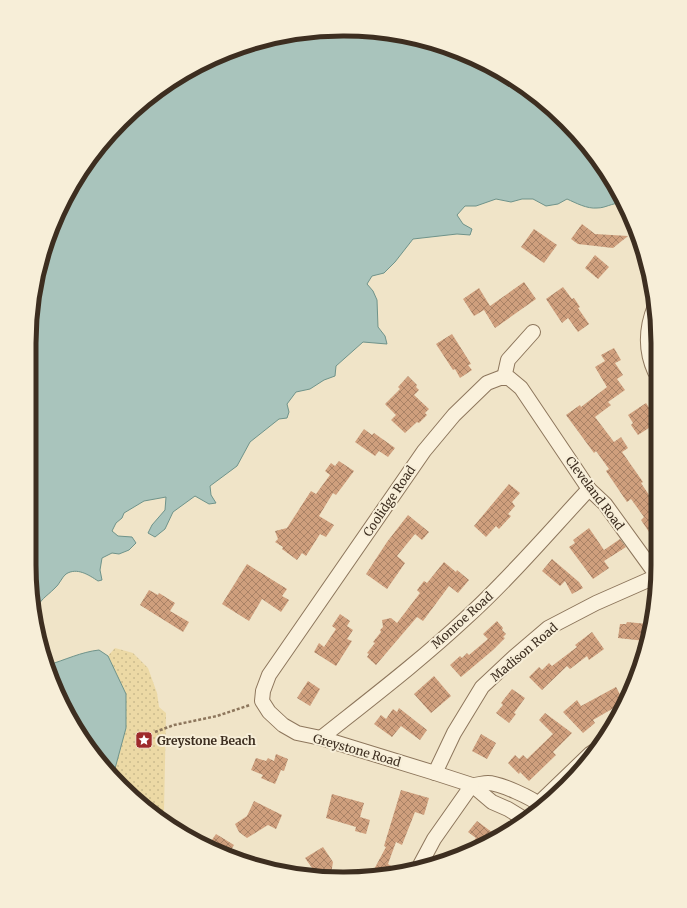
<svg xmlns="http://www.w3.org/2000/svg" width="687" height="908" font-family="Merriweather,serif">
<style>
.sand{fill:url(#sand-dots)}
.water{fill:#a9c4bc;stroke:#6f938a}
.building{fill:url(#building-cross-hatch)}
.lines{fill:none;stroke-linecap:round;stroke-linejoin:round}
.street-casing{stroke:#8d765c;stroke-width:16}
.path{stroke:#8d765c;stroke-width:2.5;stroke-dasharray:3 2;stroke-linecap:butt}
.street{stroke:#faf1dc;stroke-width:14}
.labels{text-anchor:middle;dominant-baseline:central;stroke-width:4;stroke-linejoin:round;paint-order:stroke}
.street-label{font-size:12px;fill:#3d2e20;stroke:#f7eed8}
.poi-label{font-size:12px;font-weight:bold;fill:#3d2e20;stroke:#f7eed8;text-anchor:start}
.rim{fill:none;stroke:#3d2e20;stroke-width:5}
</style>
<defs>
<pattern id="sand-dots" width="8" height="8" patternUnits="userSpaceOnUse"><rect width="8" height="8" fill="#ecd9a5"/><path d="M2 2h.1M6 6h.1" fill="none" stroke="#cbbb8e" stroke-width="1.8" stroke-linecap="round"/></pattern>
<pattern id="building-cross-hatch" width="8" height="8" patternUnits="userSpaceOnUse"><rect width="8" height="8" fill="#cf9f7d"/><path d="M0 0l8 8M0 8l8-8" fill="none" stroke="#a98266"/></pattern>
</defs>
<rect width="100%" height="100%" fill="#f0e4c8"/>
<path class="sand" d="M115,648L133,653L148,668L157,693L159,707L166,713L164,812L158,814L121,787L113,776L126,728V694L108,656Z"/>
<g class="water">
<path d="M343,29L405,35L464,53L518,82L566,121L605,169L622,203C611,203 606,208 597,208C587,209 576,203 567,199L558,204L546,206L533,199H522L511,202L496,199L476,206H465L457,215L463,224L472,229L470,235L457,234L413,239L395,262L384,273L372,276L367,284L373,291L377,300L378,327L385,336L387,344L363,342L336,366L335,376L324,380L310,389L296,392L287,404L289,412L287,418L279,419L250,442L237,466L210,486L211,495L216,503L209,504L195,496L173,512L165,529L155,537L148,533L152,525L165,510L166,497L144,501L124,513L122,518L116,523L112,531L118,536L132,537L136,543L129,550L119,554L112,553L102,558L100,570L102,580L98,581C89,575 77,567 66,574C62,577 59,585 55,588C46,597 40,599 35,612L29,564L30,323L40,262L61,205L94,152L169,82L223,53L282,35Z"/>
<path d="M99,650L108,656L126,694V728L113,776L71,722L48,665C65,660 81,652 99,650Z"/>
</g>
<g class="building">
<path d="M582,224L595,234L628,236L613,248L578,244L571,239Z"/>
<path d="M534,229L557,245L544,263L521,247Z"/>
<path d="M595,255L609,267L598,279L585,268Z"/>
<path d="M524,282L536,299L495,328L484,310L474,316L463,299L479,288L490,306Z"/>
<path d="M563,287L572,299L574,298L580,307L578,308L589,324L578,332L568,318L562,323L546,299Z"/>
<path d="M452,334L471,364L468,365L472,370L460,378L455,369L453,370L436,344Z"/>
<path d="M614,348L621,360L615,363L623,375L617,379L625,390L608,402L611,405L595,417L614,442L621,437L628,448L622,452L643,482L641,483L655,504V528L649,532L641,520L644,517L631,499L627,502L606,471L609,469L596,451L594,453L566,415L580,405L581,407L607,387L595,367L605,361L601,355Z"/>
<path d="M408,376L417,385L416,387L419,390L414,395L429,409L425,413L427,415L419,423L417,422L405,433L391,420L396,415L385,404L400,389L398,387Z"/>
<path d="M646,403L655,417V424L638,435L631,425L633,423L628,415Z"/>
<path d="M364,429L372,435L374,433L395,448L388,457L379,451L375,456L355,442Z"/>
<path d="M339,461L354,471L336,495L333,493L319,516L334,525L326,537L320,534L306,556L302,553L297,560L282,549L283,547L275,542L278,539L275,531L287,528L311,491L316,494L330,475L325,471L331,463L335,466Z"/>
<path d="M509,484L520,493L512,502L515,506L508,514L511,516L499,529L496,526L486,537L474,526Z"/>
<path d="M408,515L429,532L422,540L415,534L397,556L405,563L387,589L366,574L387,542Z"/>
<path d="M589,528L604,550L620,539L626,547L604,561L609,568L593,579L569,547L575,543L573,540Z"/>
<path d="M552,559L579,582L583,588L572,594L565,581L560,586L542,571Z"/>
<path d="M444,562L456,572L457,570L469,580L458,593L449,586L423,621L417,617L376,665L367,657L369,654L367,653L375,643L373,642L381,632L380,630L383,627L382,620L391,618L397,623L420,593L417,590L424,581L427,583Z"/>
<path d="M247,564L287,589L282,596L289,600L281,612L262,599L249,621L222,604Z"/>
<path d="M149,590L158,595L159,593L175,603L170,611L189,622L183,632L140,605Z"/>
<path d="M340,614L350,621L347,626L353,630L347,639L352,641L336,666L314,652L319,643L324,647L336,629L332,626Z"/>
<path d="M497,621L503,628L502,630L506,634L503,637L505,638L493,650L461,677L450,665L460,656L462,658L467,653L469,655L488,639L483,634Z"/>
<path d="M627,622L647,624L645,641L618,638L620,624H626Z"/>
<path d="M592,632L604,649L589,660L587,656L570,669L567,666L542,690L529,677L539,667L542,670L549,663L552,666L577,647L575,645Z"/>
<path d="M434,676L451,696L431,713L414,694Z"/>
<path d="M308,681L320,689L310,706L297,698Z"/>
<path d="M616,687L624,702L593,720L595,723L583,733L563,712L577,700L581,706Z"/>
<path d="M512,689L525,698L514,713L516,714L509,723L496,713L503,705L501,703Z"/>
<path d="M399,708L427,730L420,740L401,726L392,737L374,724L381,715L386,719L393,709L397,712Z"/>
<path d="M545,713L572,733L553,752L556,755L529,781L520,772L519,774L508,763L515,755L519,759L523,755L527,759L553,734L539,720Z"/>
<path d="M481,734L496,743L487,759L472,751Z"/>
<path d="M276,754L288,759L284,771L281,770L275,784L261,778L263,775L251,770L256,758L266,761L268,758L274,761Z"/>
<path d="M401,790L429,798L424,815L415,812L402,845L396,842L388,864L391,866L387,874L370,877L386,847L384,846Z"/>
<path d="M332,794L364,803L360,817L370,820L366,834L355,831L356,827L326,818Z"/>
<path d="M254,801L282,815L276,829L268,825L247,838L239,832L235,824L247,816Z"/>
<path d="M477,821L497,836L465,852L476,838L468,832Z"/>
<path d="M216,834L234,845L228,855L207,847Z"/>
<path d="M323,847L333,862L331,874H327V876L317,875L305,858Z"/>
</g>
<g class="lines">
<defs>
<g id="street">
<path d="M655,306C646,328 645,350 655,372"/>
<path d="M504,378L508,360L533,332"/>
<path d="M321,738C370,699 420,661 466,618C510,578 549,532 589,489"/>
<path d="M435,773L454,733L482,687L514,657L548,628L596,603L655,577"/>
<path d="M472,785C477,785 483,783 488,783C499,783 533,798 541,806"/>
<path d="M539,803L590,754L596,750"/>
<path d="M526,820L508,809L492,802L472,785L435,773L321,738L297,733L283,725L269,712L262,701L263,691L269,675L424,451L454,415L487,383L500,378H509L521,388L589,489L605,504L655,573"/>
<path d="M419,867L434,839L472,785"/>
</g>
</defs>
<use href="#street" class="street-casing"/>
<path class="path" d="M155,732L174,725L217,716L250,705"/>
<use href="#street" class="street"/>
</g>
<defs>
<symbol id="sight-square" viewBox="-11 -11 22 22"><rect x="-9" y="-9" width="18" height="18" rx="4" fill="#9e2a2b" stroke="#f7eed8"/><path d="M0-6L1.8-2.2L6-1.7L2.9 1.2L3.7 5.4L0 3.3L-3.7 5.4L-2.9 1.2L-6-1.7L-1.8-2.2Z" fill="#fff"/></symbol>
</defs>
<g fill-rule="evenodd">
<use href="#sight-square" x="134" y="730" width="20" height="20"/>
</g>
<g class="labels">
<g class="street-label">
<text transform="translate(595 493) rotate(53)">Cleveland Road</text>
<text transform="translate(389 501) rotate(-56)">Coolidge Road</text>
<text transform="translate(462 620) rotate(-42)">Monroe Road</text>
<text transform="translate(524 652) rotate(-40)">Madison Road</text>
<text transform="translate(357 750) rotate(16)">Greystone Road</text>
</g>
<g class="poi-label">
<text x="157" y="740">Greystone Beach</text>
</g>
</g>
<path d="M0 0H687V908H0ZM343 36H344A307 307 0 0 1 651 343V565A307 307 0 0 1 344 872H343A307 307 0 0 1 36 565V343A307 307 0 0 1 343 36Z" fill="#f7eed8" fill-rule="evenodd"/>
<path class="rim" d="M343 36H344A307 307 0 0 1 651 343V565A307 307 0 0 1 344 872H343A307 307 0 0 1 36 565V343A307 307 0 0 1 343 36Z"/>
</svg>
